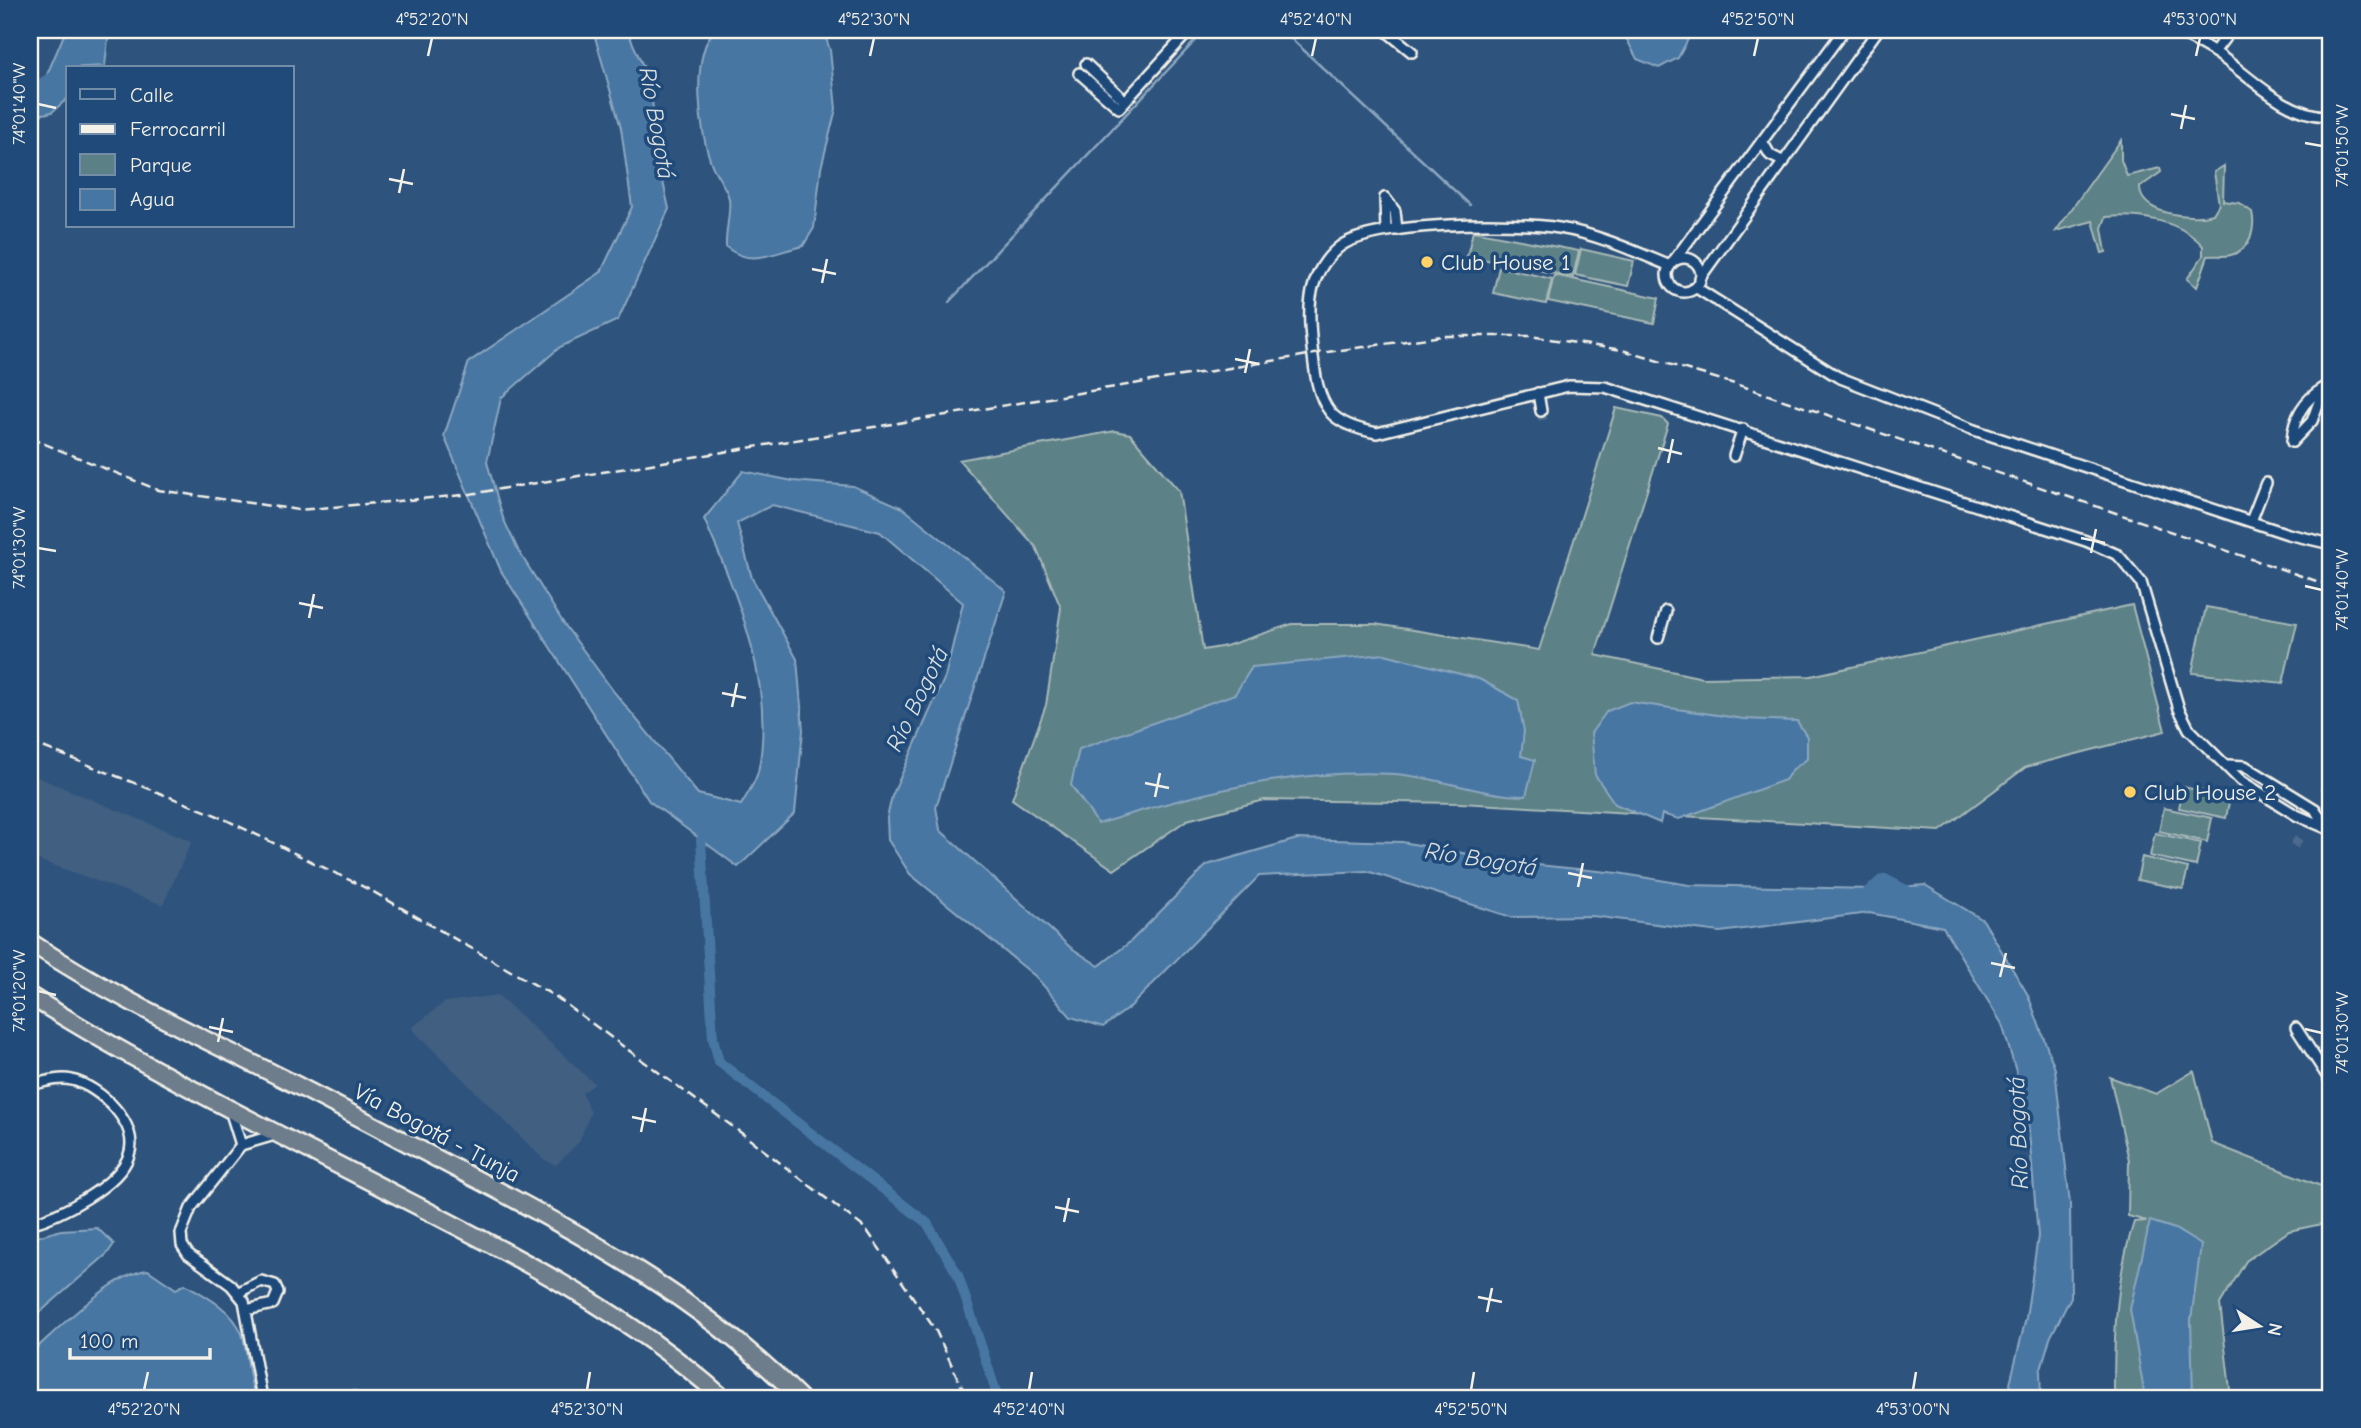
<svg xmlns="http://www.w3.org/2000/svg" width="2361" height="1428" font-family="'Comic Neue',sans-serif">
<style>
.built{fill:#405e81}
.green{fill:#5b8186;stroke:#a8b9b7;stroke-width:2}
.water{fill:#4676a3;stroke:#8ca7bf;stroke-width:2}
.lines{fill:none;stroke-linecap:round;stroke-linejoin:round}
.stream{stroke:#8ca7bf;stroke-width:2.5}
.canal{stroke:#4676a3;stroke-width:10}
.river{stroke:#4676a3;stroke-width:18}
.street-tunnel{stroke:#4c6b8d;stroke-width:9;stroke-dasharray:9 4.5;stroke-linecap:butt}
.street-casing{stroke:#f4f1e8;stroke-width:14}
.highway-casing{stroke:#f4f1e8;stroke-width:21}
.street{stroke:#1f4a7a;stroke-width:9}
.highway{stroke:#6d7d8c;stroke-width:16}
.rail{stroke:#f4f1e8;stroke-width:2.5;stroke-dasharray:10 5;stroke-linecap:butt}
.ticks{fill:none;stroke:#f4f1e8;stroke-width:2.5}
.poi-dot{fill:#ffd166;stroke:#1f4a7a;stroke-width:2.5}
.labels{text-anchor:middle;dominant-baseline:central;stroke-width:7;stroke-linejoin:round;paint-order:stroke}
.poi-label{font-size:23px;fill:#f4f1e8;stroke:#1f4a7a;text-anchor:start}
.street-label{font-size:23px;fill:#f4f1e8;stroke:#1f4a7a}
.water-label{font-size:24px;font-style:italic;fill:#dadfde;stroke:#1f4a7a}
.neatline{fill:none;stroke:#f4f1e8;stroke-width:2.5}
.ticks-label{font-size:18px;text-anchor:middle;fill:#f4f1e8}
</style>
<rect width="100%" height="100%" fill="#2e537d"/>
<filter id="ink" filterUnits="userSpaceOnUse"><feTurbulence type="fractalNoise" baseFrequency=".0143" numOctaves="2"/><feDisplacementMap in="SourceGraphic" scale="14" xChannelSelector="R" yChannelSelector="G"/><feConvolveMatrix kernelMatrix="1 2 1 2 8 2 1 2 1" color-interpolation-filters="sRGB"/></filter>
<g filter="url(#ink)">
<g class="built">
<path d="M30,774L192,841L163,905L30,857Z"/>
<path d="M498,995L595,1084L582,1093L591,1112L579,1142L556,1165L543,1159L411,1028L445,1002Z"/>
</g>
<g class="green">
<path d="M2121,140V160L2127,176L2160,168L2161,172L2140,187C2139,215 2194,220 2213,214L2219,204L2214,172L2224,166L2223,201L2239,203L2252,212C2256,229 2250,250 2231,255C2224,257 2216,255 2208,256L2197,287L2187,279L2203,256V246C2180,220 2139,214 2106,217L2102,228L2106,252L2102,253L2093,221L2056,231Z"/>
<path d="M1473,231L1579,251L1573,277L1467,256Z"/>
<path d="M1581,249L1634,261L1628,286L1575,275Z"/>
<path d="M1499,267L1552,279L1546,304L1493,293Z"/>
<path d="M1554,275L1659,298L1654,323L1548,301Z"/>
<path d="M1616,408L1662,418L1668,424L1595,655L1703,678L1811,676L2132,605L2165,731L2026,767L1940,831L1460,803L1264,800L1187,820L1114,870L1012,799L1046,705L1061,608L1036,547L959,460L1115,431L1130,434L1179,491L1203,650L1226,646L1292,624H1375L1539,650Z"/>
<path d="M2206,607L2297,623L2283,683L2192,673Z"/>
<path d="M2183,787L2230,797L2226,818L2179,808Z"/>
<path d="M2164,808L2212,818L2207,842L2159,831Z"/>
<path d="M2155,833L2201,843L2196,866L2150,856Z"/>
<path d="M2142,857L2188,868L2183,889L2137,880Z"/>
<path d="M2194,1071L2212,1143L2331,1190V1222L2289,1231L2246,1261L2220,1304L2231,1398H2114C2114,1337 2115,1281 2134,1222L2147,1221L2128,1216L2129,1160L2110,1077L2156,1094Z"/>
</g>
<g class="water">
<path d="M66,30H109L105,66L68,68V98L52,112L30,117V93L40,91Z"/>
<path d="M593,30H627L650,82L659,163L669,209L618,320L560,347L501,398L487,462L503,518L518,550L564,624L614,692L698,794L741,805C747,795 755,783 758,772C776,687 738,596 704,519L743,471L793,481L853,486L903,508L1006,591L936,807L940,830L1070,947L1099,966L1130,942L1207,865L1297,839L1402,842L1517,863L1618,873L1689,885L1872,889L1925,885L1983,920L2028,995L2055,1069L2070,1204L2071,1297L2050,1338L2040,1372L2041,1398H2012L2010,1383L2026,1318L2038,1236L2027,1109L2002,1024L1943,927L1869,913L1720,932L1592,916L1511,917L1367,871L1259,876L1130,1007L1103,1027L1071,1017L1035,976L910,874L888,840L887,818L892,796L945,677L963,603L880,532L772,505L737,523L752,578L797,659L803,730L795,813L738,867L649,801L501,571L444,436L469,362L601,272L632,207L621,128Z"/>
<path d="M715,30H823L830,50L836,109L821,168L814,228L803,246C773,252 752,268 726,247C725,233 731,211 729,199C727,187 716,176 712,165C699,133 690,55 715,30Z"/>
<path d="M1622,30H1693L1678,58L1659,68L1637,59Z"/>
<path d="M1385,654L1479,679L1518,700L1524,731L1521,756L1535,760L1526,796C1481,796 1439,777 1395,774C1295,768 1192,794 1098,824L1071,785L1079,749L1235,694L1252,667Z"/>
<path d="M1630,702L1744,719L1797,721L1807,737V759L1792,770L1785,780L1679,819L1662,814L1660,823L1615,804L1595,775L1591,733L1607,711Z"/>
<path d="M2150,1221L2175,1229L2201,1245L2191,1320L2193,1398H2145L2130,1309Z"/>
<path d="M97,1228L114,1244L107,1254L30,1321V1239L61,1230Z"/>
<path d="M148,1270L176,1289L185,1284C206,1296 233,1310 242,1334C249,1355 247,1378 256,1398H30L31,1353C58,1329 113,1273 148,1270Z"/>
</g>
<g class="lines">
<g class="stream">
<path d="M1282,30L1470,205"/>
<path d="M949,302L1196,40L1213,30"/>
</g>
<path class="canal" d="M701,840L713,1038L719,1062L927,1223L958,1275L998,1398"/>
<g class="river">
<path d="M30,95L64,74L79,30"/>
<path d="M1860,904L1884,883L1915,899"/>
</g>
<g class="street-tunnel">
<path d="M1541,411L1543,421"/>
<path d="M2324,792L2329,784"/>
<path d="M2294,846L2299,838"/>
</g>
<defs>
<g id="street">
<path d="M1385,30L1412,52"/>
<path d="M2173,30C2187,37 2203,44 2216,53C2250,76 2284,115 2327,116"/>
<path d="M2214,52L2231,30"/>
<path d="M1086,64L1125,101"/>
<path d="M1079,73L1119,108L1190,30"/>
<path d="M1762,141L1770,155L1784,162"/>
<path d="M1385,198L1395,211L1397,230"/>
<path d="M1385,198L1386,231"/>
<circle cx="1684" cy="275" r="17"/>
<path d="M1675,259L1844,30"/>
<path d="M1670,266C1634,251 1597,234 1559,228C1517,221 1369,221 1338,248C1304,277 1308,316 1313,356C1315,374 1318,397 1330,412C1341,425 1361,430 1377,433L1569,386L1605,387L2086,541L2118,555L2141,582L2179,709L2189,729L2241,781L2296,815L2331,830"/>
<path d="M1700,278L1878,30"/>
<path d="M1695,287L1838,377L1974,430L2288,534L2331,544"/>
<path d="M1538,393L1541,411"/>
<path d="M2292,442C2293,418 2303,400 2324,388"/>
<path d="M2292,442L2312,421L2324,388"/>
<path d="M1734,456L1743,429"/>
<path d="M2251,521L2266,483"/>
<path d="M1658,638L1666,611"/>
<path d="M2228,765L2245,766L2315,809L2324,825"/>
<path d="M2296,1028L2331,1082"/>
<path d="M30,1085C44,1082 58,1077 72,1080C100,1087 140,1124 129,1155C119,1186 59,1216 30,1224"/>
<path d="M230,1110L241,1145"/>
<path d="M239,1292L261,1281L275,1285L278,1292L273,1304L246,1310"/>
<path d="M262,1398L244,1301L231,1285L188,1254L182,1245L181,1233L191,1208L241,1145L278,1134"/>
<path d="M352,1398L353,1397"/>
</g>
<g id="highway">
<path d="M30,942C117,1000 212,1042 304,1089C363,1119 420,1150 478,1180C595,1241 706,1304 800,1398"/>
<path d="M30,996C151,1072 279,1134 406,1200C518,1257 629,1314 723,1398"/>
</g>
</defs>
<use href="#street" class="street-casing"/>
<use href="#highway" class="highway-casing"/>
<use href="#street" class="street"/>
<use href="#highway" class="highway"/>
<g class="rail">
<path d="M30,438L158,490L299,510L464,495L1320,353L1442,336H1530L1622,350L1748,388L2331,586"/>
<path d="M30,742L218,816L370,890L556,997L744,1135L866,1229L936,1331L967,1398"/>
</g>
</g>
</g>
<path class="ticks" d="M428,56L432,38M870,56L874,38M1312,56L1316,38M1754,56L1758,38M2196,56L2200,38M38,104L56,108M2171,114L2195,119M2181,129L2186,105M2305,143L2322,146M389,179L413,184M399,193L404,169M812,269L836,274M822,283L827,259M1235,359L1259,364M1245,373L1250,349M1658,448L1682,454M1668,463L1673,439M2081,538L2105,543M38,548L56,551M2091,553L2096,529M2305,586L2322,590M299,603L323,608M309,618L314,594M722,693L746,698M732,707L737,683M1145,783L1169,788M1155,797L1160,773M1568,873L1592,878M1578,887L1583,863M1991,963L2015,968M2000,977L2006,953M38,991L56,995M209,1027L233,1032M2305,1029L2322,1033M218,1042L223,1018M632,1117L656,1122M641,1132L646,1108M1055,1207L1079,1212M1064,1222L1069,1198M1478,1297L1502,1302M1487,1312L1492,1288M144,1390L148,1372M587,1390L590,1372M1029,1390L1032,1372M1471,1390L1474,1372M1913,1390L1916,1372"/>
<g class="poi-dot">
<circle cx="1427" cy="262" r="7"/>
<circle cx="2130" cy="792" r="7"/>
</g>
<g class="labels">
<g class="poi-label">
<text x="1441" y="262">Club House 1</text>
<text x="2144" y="792">Club House 2</text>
</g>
<g class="street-label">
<text transform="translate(437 1133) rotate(28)">Vía Bogotá - Tunja</text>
</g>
<g class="water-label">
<text transform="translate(657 123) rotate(80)">Río Bogotá</text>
<text transform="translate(917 699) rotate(-64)">Río Bogotá</text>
<text transform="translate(1481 859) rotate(9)">Río Bogotá</text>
<text transform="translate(2018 1133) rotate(-92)">Río Bogotá</text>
</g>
</g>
<rect width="2361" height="1428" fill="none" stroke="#1f4a7a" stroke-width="77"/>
<rect x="66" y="66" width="228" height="161" fill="#1f4a7a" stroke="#748da6" stroke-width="2"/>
<rect x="80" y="89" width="35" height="10" fill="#1f4a7a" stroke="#748da6" stroke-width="2"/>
<text x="130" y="102" font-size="21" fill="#f4f1e8">Calle</text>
<rect x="80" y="124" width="35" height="10" fill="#f4f1e8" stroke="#748da6" stroke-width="2"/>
<text x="130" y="136" font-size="21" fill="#f4f1e8">Ferrocarril</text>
<rect x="80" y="154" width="35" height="21" fill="#5b8186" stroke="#748da6" stroke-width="2"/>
<text x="130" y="172" font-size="21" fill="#f4f1e8">Parque</text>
<rect x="80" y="189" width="35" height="21" fill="#4676a3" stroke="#748da6" stroke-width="2"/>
<text x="130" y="206" font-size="21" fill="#f4f1e8">Agua</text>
<g transform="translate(2259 1326) rotate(102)" stroke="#1f4a7a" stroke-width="5" paint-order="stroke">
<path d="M0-5L12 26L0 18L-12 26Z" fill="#f4f1e8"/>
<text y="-10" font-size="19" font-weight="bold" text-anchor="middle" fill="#f4f1e8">N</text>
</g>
<path d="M70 1348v10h140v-10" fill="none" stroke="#f4f1e8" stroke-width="3.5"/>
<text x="80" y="1348" font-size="21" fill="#f4f1e8" stroke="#1f4a7a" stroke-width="5" paint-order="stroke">100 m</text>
<rect x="38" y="38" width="2284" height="1352" class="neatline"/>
<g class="ticks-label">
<text x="432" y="25">4°52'20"N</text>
<text x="874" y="25">4°52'30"N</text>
<text x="1316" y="25">4°52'40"N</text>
<text x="1758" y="25">4°52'50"N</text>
<text x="2200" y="25">4°53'00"N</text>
<text transform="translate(19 104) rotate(-90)" y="6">74°01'40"W</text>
<text transform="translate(2342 146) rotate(-90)" y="6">74°01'50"W</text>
<text transform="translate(19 548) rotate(-90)" y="6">74°01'30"W</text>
<text transform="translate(2342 590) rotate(-90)" y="6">74°01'40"W</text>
<text transform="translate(19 991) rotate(-90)" y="6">74°01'20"W</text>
<text transform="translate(2342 1033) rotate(-90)" y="6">74°01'30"W</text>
<text x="144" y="1415">4°52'20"N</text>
<text x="587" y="1415">4°52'30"N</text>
<text x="1029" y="1415">4°52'40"N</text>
<text x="1471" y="1415">4°52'50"N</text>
<text x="1913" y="1415">4°53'00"N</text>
</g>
</svg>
